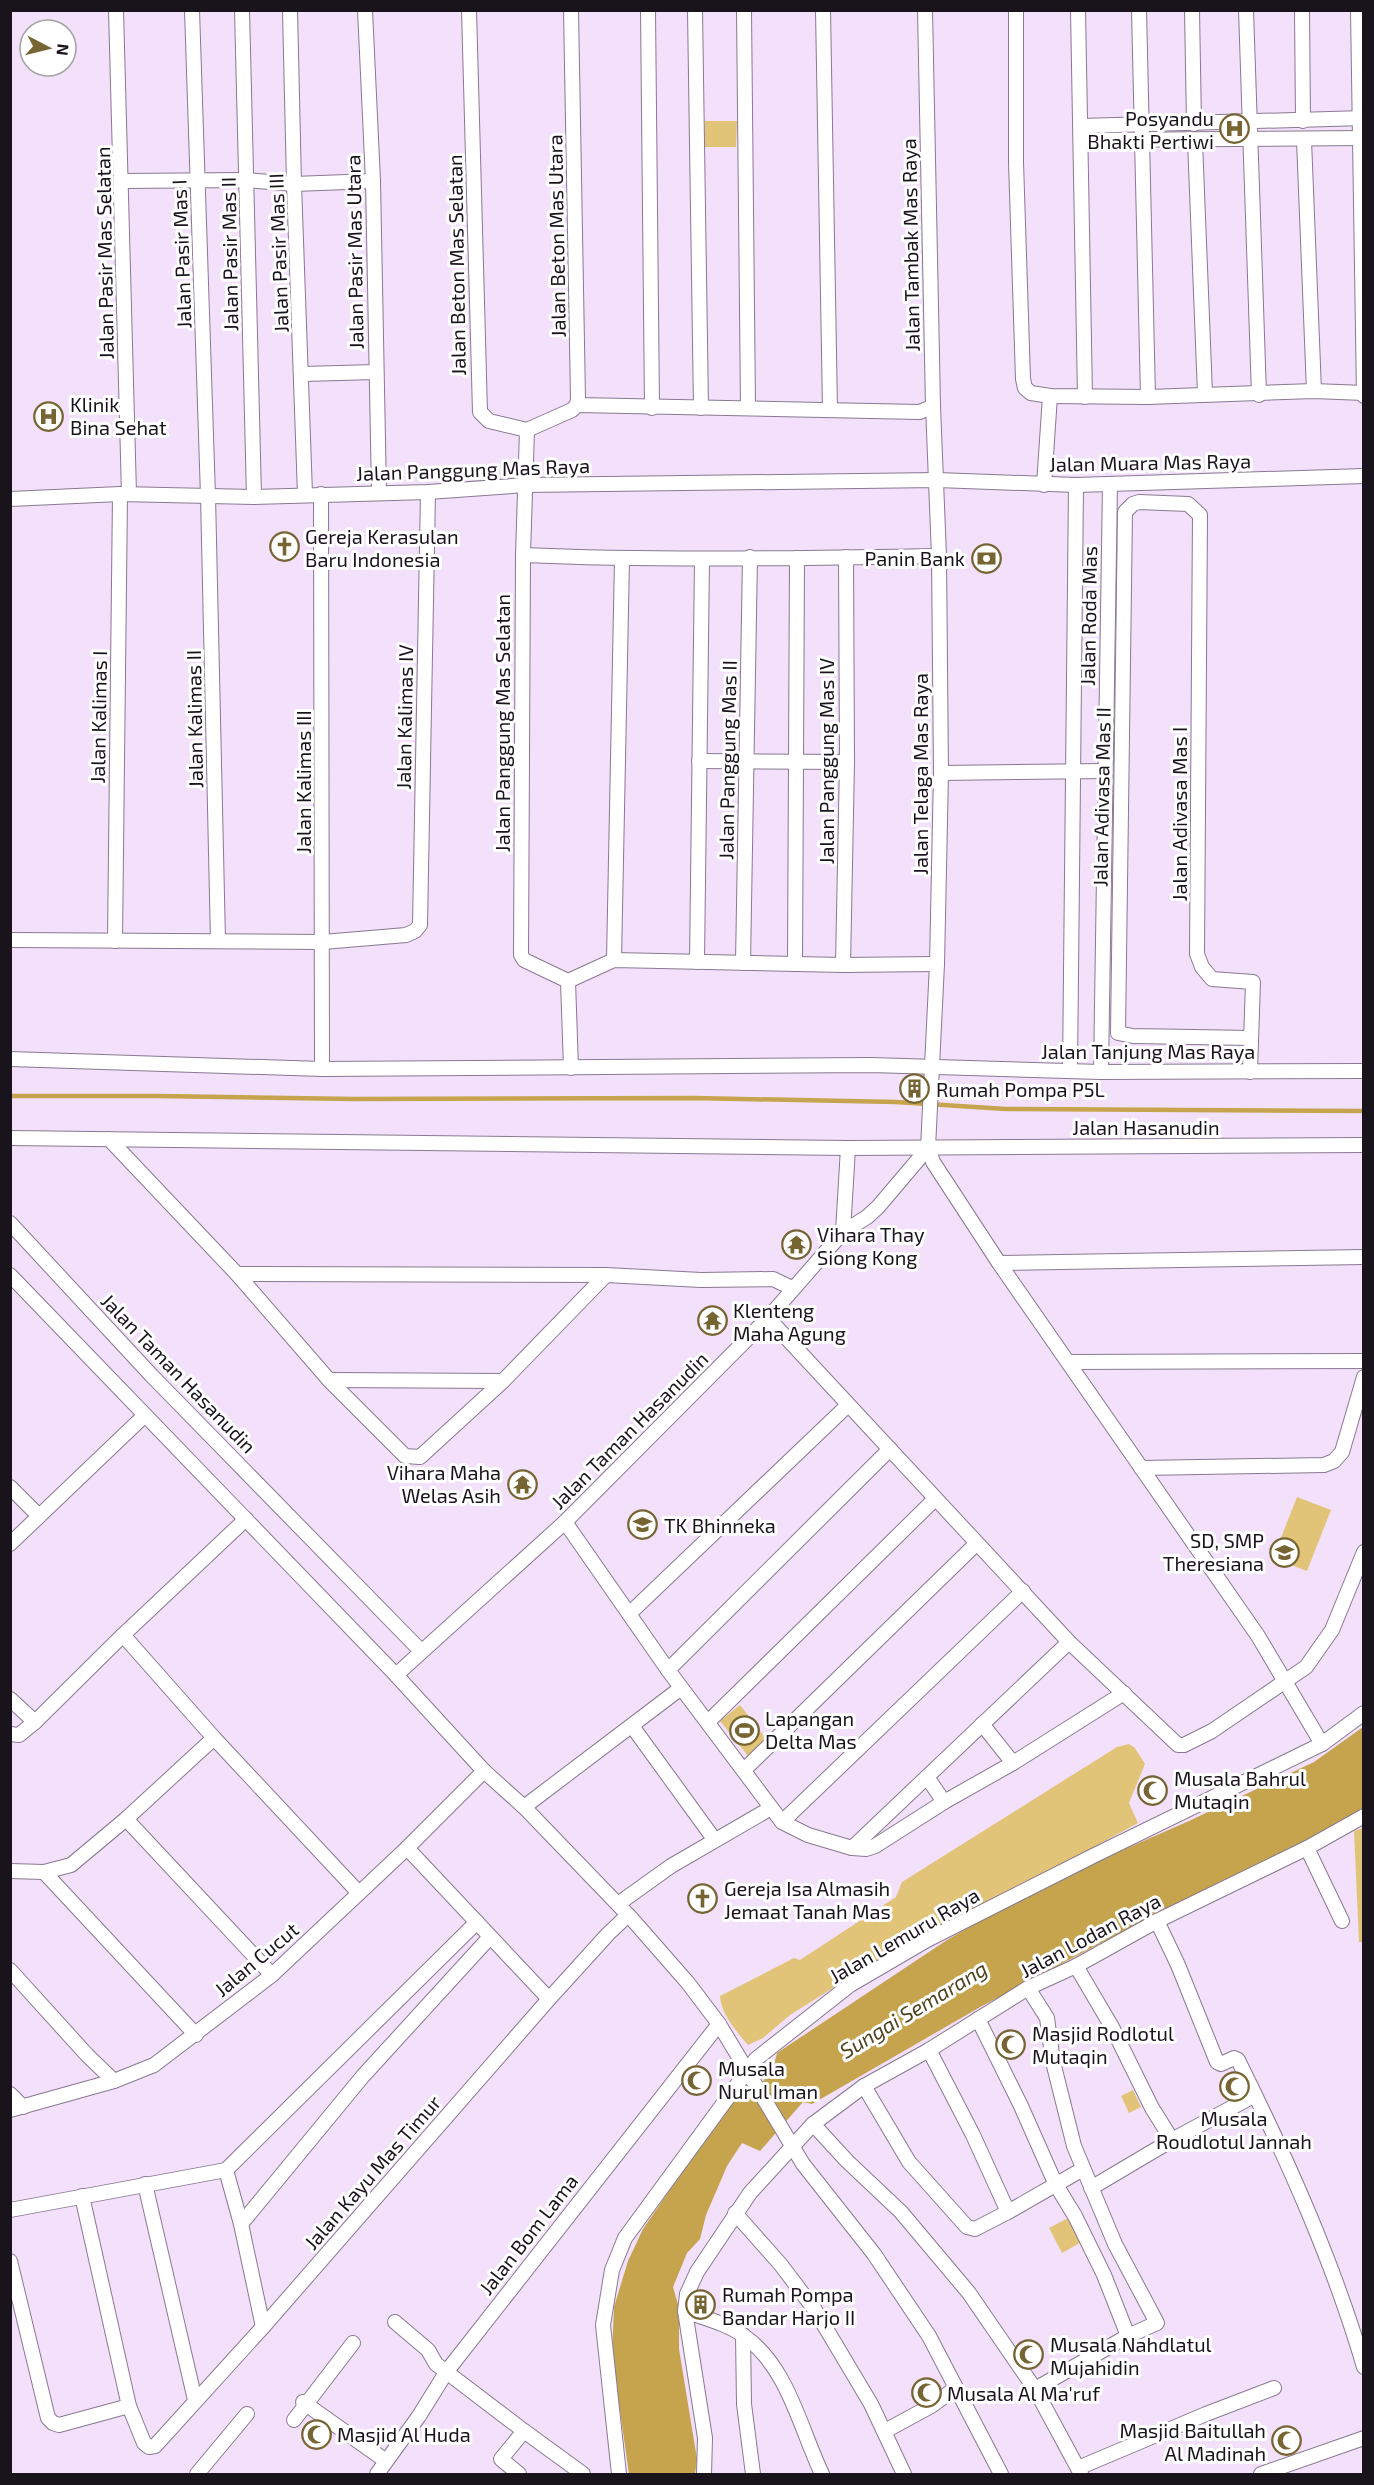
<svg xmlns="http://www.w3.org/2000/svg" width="1374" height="2485" font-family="'Exo 2',sans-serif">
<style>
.green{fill:#e2c478}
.water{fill:#c5a44d}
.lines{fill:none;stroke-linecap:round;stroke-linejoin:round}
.stream{stroke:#c5a44d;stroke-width:4.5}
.minor-casing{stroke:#897991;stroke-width:16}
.minor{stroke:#fff;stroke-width:14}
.labels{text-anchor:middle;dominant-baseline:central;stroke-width:6;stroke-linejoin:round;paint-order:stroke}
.poi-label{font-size:20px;fill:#19131c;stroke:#fff;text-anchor:start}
.street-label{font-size:20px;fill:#19131c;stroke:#fff}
.water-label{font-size:21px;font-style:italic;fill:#50421d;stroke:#fff}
</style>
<rect width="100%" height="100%" fill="#f3e0fb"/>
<g class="green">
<path d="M705,121H737L736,147H704Z"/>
<path d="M1297,1497L1331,1510L1307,1571L1273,1558Z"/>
<path d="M740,1705L767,1740L748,1756L720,1721Z"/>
<path d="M1129,1744L1135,1748L1145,1764L1129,1803L1138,1823L1074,1858L909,1940L790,2015L763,2038L748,2045C736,2031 721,2014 720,1996L794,1958L800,1960L896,1897L902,1882L1117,1747Z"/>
<path d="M1363,1828L1364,1942H1359L1354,1831Z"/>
<path d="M1133,2090L1141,2107L1129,2113L1121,2096Z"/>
<path d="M1072,2216L1085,2240L1062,2253L1049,2228Z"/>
</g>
<path class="water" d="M1363,1727V1810L1312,1841L1163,1910L982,2006L812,2104L803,2102L760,2151L742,2143L727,2166L706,2215L700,2239L687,2253L673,2287L679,2308V2349L697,2459L695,2474H629L612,2354L614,2307L628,2261L643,2229L741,2086L755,2091L773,2069L777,2053L947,1940L1043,1885L1189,1821L1314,1762Z"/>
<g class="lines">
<path class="stream" d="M10,1096H158L355,1099L693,1098L896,1102L1006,1109L1364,1111"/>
<defs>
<g id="minor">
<path d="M116,10L129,494"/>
<path d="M192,10L208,496L218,941"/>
<path d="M242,10L254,497"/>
<path d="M290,10L294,184L305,494"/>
<path d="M365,10L373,181L379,492"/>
<path d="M469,10L480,412L489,421L527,430L523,555L521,955L524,960L568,981L614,960L843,965L937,964"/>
<path d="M648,10L652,408"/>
<path d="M695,10L701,408"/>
<path d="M744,10L748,408"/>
<path d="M823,10L830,409"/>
<path d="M925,10L933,406L939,556L941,773L937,964L928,1148L933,1162L999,1263L1258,1636L1322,1744"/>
<path d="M1016,10V162L1023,379L1025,388L1031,393L1050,396L1148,397L1314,391L1364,393"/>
<path d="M1078,10L1085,397"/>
<path d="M1139,10L1148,397"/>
<path d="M1192,10L1194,124"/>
<path d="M1246,10L1259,395"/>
<path d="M1302,10L1303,121"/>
<path d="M1358,10L1364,396"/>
<path d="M1081,126L1364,118"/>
<path d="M1081,140L1364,138"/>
<path d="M1304,140L1314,391"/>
<path d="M1195,141L1205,394"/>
<path d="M122,181L246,180L294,184L373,181"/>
<path d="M303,374L376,372"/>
<path d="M577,405L920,412L933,406"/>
<path d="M527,430L572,410L577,405L578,399L571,10"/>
<path d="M1044,485L1050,396"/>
<path d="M321,494L322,1069"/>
<path d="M10,499L120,494L254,497L428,492L526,485L937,480L1076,485L1364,476"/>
<path d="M523,555C662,561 800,558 939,556"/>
<path d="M699,761L847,762"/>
<path d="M941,773L1104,771"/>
<path d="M10,940L323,942L406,935L415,931L420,925L428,492"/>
<path d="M115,941L120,494"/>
<path d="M614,960L622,559"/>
<path d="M697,962L702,560"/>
<path d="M743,963L750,557"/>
<path d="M795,964L797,558"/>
<path d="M843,965L847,762L846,557"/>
<path d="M568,981L571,1068"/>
<path d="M10,1059L322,1069L871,1065L1101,1072L1364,1071"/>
<path d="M1070,1071L1076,485"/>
<path d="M1101,1072L1110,484"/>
<path d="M1250,1072L1253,982L1212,979L1202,967L1197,954L1200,515L1188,504L1139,502L1133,504L1125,512L1118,1033L1133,1036L1251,1038"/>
<path d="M10,1138L848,1148L1364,1145"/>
<path d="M109,1139L237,1274L329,1380L405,1456L420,1457L503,1381L606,1275"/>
<path d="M10,1223L152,1376L421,1651"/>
<path d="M843,1232L867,1217L878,1207L928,1148"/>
<path d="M999,1263L1364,1257"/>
<path d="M237,1274L606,1275L701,1280L773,1279L792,1288"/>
<path d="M10,1275L396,1675L484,1771L524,1807L632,1919L688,1983L719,2024L803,2164L874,2254L929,2336L1001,2474"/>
<path d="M768,1318L1069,1642L1178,1745H1184L1212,1731L1306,1667L1332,1630L1364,1552"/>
<path d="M1068,1362L1364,1361"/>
<path d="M329,1380L503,1381"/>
<path d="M1141,1468L1324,1465L1334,1461L1342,1452L1364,1377"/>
<path d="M10,1487L39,1516"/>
<path d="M565,1522L668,1670L782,1822L808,1835L852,1848L1069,1642"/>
<path d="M10,1544L144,1416"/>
<path d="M629,1614L848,1405"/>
<path d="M123,1635L214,1738L359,1893"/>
<path d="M668,1670L890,1449"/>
<path d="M396,1675L565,1522L768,1318L843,1232L848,1148"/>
<path d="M10,1699L35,1722"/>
<path d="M708,1722L935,1499"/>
<path d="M632,1726L714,1839"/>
<path d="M10,1734L19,1735L35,1722L123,1635L246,1519"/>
<path d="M1013,1763L1124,1693"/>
<path d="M744,1770L976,1544"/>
<path d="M927,1777L944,1802"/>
<path d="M524,1807L681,1688"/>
<path d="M126,1819L272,1975"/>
<path d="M782,1822L1023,1591"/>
<path d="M407,1848L549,1999"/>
<path d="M852,1848L866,1849L875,1846L944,1802L1013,1763L982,1724"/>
<path d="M1307,1848L1342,1921"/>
<path d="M10,1871L44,1872L71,1865L126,1819L214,1738"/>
<path d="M44,1872L196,2035"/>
<path d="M618,1904L671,1866L771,1808"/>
<path d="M1157,1921L1178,1965L1217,2062L1221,2064L1234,2058L1238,2060C1287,2159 1333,2261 1364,2367"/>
<path d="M1076,1966L1112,2027L1152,2108L1172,2140"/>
<path d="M10,1970L87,2055L114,2081"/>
<path d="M1028,1988L1047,2018L1053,2062L1074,2146L1115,2244L1157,2323L1128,2336L1035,2389"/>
<path d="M978,2019L1021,2106L1056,2185L1075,2216L1104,2275L1128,2336"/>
<path d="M929,2050L973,2135L1008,2212L1083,2169"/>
<path d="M864,2086L909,2162L967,2227L975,2229L1008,2212"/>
<path d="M10,2094L23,2107"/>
<path d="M10,2110L114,2081L154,2065L272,1975L407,1848L484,1771"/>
<path d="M813,2124L847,2161L901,2212L969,2293L1035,2389L1081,2474"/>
<path d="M226,2170L477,1922"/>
<path d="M226,2170L241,2224L263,2327"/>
<path d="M145,2184L195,2400"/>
<path d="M1091,2188L1172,2140L1255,2095"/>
<path d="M82,2196L129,2406L144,2443L149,2447L155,2446L263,2327L549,1999L608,1934L628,1915"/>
<path d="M10,2210L226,2170"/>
<path d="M735,2213L781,2265L815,2310L871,2404L904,2474"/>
<path d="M241,2224L363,2076L490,1937"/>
<path d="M10,2261L48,2418L53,2423L59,2425L129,2406"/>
<path d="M685,2311C704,2318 728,2324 744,2336C788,2367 800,2428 822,2474"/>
<path d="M395,2322L428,2350L436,2364L524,2431L501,2459L519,2474"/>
<path d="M743,2335L744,2404L753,2474"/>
<path d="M303,2402L386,2461"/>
<path d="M294,2420L353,2343"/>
<path d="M524,2431L583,2474"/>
<path d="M885,2431L931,2406L956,2388"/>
<path d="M1078,2468L1206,2414L1274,2388"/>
<path d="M197,2474L247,2414"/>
<path d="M377,2474L419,2416L447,2371L719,2024"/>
<path d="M619,2474L603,2325L612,2270L625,2238L756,2059L850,1985L927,1940L1093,1856L1322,1744L1364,1713"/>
<path d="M704,2474L705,2438L685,2311L687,2294L697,2272L750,2193L813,2124L864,2086L929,2050L1028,1988L1076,1966L1157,1921L1307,1848L1364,1816"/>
<path d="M1261,2474L1364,2438"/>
</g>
</defs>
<use href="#minor" class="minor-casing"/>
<use href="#minor" class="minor"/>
</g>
<defs>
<symbol id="hospital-ring" viewBox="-11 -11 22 22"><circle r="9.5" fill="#fff" stroke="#776433" stroke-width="1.5"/><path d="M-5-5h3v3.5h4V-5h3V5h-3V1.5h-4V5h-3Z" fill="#776433"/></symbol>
<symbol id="church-ring" viewBox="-11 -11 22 22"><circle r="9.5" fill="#fff" stroke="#776433" stroke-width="1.5"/><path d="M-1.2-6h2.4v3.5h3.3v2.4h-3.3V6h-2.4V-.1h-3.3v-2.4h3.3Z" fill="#776433"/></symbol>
<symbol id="bank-ring" viewBox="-11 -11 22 22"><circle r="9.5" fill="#fff" stroke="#776433" stroke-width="1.5"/><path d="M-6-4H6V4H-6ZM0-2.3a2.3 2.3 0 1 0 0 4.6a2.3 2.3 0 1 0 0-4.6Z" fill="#776433"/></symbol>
<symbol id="building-ring" viewBox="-11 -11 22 22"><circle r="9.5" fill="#fff" stroke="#776433" stroke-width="1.5"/><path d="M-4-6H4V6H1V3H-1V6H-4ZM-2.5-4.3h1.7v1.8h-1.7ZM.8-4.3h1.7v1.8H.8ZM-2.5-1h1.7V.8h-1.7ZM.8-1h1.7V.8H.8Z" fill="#776433"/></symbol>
<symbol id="temple-ring" viewBox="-11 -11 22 22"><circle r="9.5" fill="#fff" stroke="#776433" stroke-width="1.5"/><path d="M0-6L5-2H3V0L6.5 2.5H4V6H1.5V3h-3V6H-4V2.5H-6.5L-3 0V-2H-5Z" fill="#776433"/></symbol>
<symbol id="school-ring" viewBox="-11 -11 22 22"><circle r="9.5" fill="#fff" stroke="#776433" stroke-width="1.5"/><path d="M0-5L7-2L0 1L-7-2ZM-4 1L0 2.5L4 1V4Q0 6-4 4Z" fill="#776433"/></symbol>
<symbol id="stadium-ring" viewBox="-11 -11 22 22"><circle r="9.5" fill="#fff" stroke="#776433" stroke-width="1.5"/><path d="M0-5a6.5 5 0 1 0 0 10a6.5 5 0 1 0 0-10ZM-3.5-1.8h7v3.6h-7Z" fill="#776433"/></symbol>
<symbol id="mosque-ring" viewBox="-11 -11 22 22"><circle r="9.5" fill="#fff" stroke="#776433" stroke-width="1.5"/><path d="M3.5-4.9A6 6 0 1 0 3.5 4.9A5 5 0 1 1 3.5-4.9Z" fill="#776433"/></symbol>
</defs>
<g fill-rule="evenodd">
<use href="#hospital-ring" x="1218" y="112" width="33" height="33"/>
<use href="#hospital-ring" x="32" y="400" width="33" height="33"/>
<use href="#church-ring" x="268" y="530" width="33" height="33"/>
<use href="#bank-ring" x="970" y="542" width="33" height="33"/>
<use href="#building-ring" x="898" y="1072" width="33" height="33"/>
<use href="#temple-ring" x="780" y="1228" width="33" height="33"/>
<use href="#temple-ring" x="696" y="1304" width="33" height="33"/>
<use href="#temple-ring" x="506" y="1468" width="33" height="33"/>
<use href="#school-ring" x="626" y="1508" width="33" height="33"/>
<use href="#school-ring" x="1268" y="1536" width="33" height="33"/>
<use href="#stadium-ring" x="728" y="1714" width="33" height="33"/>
<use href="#mosque-ring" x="1136" y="1774" width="33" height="33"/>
<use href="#church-ring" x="686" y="1882" width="33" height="33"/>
<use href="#mosque-ring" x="994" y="2028" width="33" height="33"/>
<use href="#mosque-ring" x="680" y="2064" width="33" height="33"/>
<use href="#mosque-ring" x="1218" y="2070" width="33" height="33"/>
<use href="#building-ring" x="684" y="2288" width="33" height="33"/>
<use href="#mosque-ring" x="1012" y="2338" width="33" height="33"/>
<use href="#mosque-ring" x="910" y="2376" width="33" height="33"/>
<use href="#mosque-ring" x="300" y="2418" width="33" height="33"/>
<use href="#mosque-ring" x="1270" y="2424" width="33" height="33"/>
</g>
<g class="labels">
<g class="poi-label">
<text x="1214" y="118" text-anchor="end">Posyandu<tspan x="1214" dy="23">Bhakti Pertiwi</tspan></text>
<text x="70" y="404">Klinik<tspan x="70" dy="23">Bina Sehat</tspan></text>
<text x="305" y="536">Gereja Kerasulan<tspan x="305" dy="23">Baru Indonesia</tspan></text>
<text x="965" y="558" text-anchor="end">Panin Bank</text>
<text x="936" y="1089">Rumah Pompa P5L</text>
<text x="817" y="1234">Vihara Thay<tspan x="817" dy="23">Siong Kong</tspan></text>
<text x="733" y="1310">Klenteng<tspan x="733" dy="23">Maha Agung</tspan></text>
<text x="501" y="1472" text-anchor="end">Vihara Maha<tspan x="501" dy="23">Welas Asih</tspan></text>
<text x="664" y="1525">TK Bhinneka</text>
<text x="1264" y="1540" text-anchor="end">SD, SMP<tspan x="1264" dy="23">Theresiana</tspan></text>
<text x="765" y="1718">Lapangan<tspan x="765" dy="23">Delta Mas</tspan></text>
<text x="1174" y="1778">Musala Bahrul<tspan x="1174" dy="23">Mutaqin</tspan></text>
<text x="724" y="1888">Gereja Isa Almasih<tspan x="724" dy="23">Jemaat Tanah Mas</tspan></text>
<text x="1032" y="2033">Masjid Rodlotul<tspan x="1032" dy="23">Mutaqin</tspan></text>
<text x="718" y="2068">Musala<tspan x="718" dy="23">Nurul Iman</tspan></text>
<text x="1234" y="2118" text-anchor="middle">Musala<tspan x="1234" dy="23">Roudlotul Jannah</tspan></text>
<text x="722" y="2294">Rumah Pompa<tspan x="722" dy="23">Bandar Harjo II</tspan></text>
<text x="1050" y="2344">Musala Nahdlatul<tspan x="1050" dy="23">Mujahidin</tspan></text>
<text x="947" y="2393">Musala Al Ma'ruf</text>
<text x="1266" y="2430" text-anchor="end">Masjid Baitullah<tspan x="1266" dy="23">Al Madinah</tspan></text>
<text x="337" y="2434">Masjid Al Huda</text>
</g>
<g class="street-label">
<text transform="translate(556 236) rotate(-91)">Jalan Beton Mas Utara</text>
<text transform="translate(910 245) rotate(-91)">Jalan Tambak Mas Raya</text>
<text transform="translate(354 252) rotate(-91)">Jalan Pasir Mas Utara</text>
<text transform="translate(104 253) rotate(-91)">Jalan Pasir Mas Selatan</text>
<text transform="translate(278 253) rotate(-92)">Jalan Pasir Mas III</text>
<text transform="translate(181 254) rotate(-92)">Jalan Pasir Mas I</text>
<text transform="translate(229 254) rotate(-91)">Jalan Pasir Mas II</text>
<text transform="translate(456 265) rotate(-91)">Jalan Beton Mas Selatan</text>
<text transform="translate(1150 462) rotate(-1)">Jalan Muara Mas Raya</text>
<text transform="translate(473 469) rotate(-2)">Jalan Panggung Mas Raya</text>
<text transform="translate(1088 616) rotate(-89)">Jalan Roda Mas</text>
<text transform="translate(98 717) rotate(-89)">Jalan Kalimas I</text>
<text transform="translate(404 717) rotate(-89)">Jalan Kalimas IV</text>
<text transform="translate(194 719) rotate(-91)">Jalan Kalimas II</text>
<text transform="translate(502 723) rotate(-90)">Jalan Panggung Mas Selatan</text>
<text transform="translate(727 760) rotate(-89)">Jalan Panggung Mas II</text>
<text transform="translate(826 761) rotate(-90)">Jalan Panggung Mas IV</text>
<text transform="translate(920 774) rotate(-90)">Jalan Telaga Mas Raya</text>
<text transform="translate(303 782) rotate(-90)">Jalan Kalimas III</text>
<text transform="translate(1101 797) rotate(-89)">Jalan Adivasa Mas II</text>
<text transform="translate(1179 814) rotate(-90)">Jalan Adivasa Mas I</text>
<text x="1148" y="1051">Jalan Tanjung Mas Raya</text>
<text x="1146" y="1127">Jalan Hasanudin</text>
<text transform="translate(179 1373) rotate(46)">Jalan Taman Hasanudin</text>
<text transform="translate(629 1430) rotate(-45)">Jalan Taman Hasanudin</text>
<text transform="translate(904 1935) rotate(-30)">Jalan Lemuru Raya</text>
<text transform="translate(1090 1935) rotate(-28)">Jalan Lodan Raya</text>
<text transform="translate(256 1959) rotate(-40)">Jalan Cucut</text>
<text transform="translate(372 2172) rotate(-49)">Jalan Kayu Mas Timur</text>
<text transform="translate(528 2234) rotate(-52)">Jalan Bom Lama</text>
</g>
<g class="water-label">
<text transform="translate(913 2009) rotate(-31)">Sungai Semarang</text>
</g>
</g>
<rect width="1374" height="2485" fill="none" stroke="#19131c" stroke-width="24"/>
<g transform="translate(48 48) rotate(97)"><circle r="28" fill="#ffffff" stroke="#a3a1a4" stroke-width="1.5"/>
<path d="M0-4.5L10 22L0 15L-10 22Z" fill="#776433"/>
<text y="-9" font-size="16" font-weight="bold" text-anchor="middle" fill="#19131c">N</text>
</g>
</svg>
